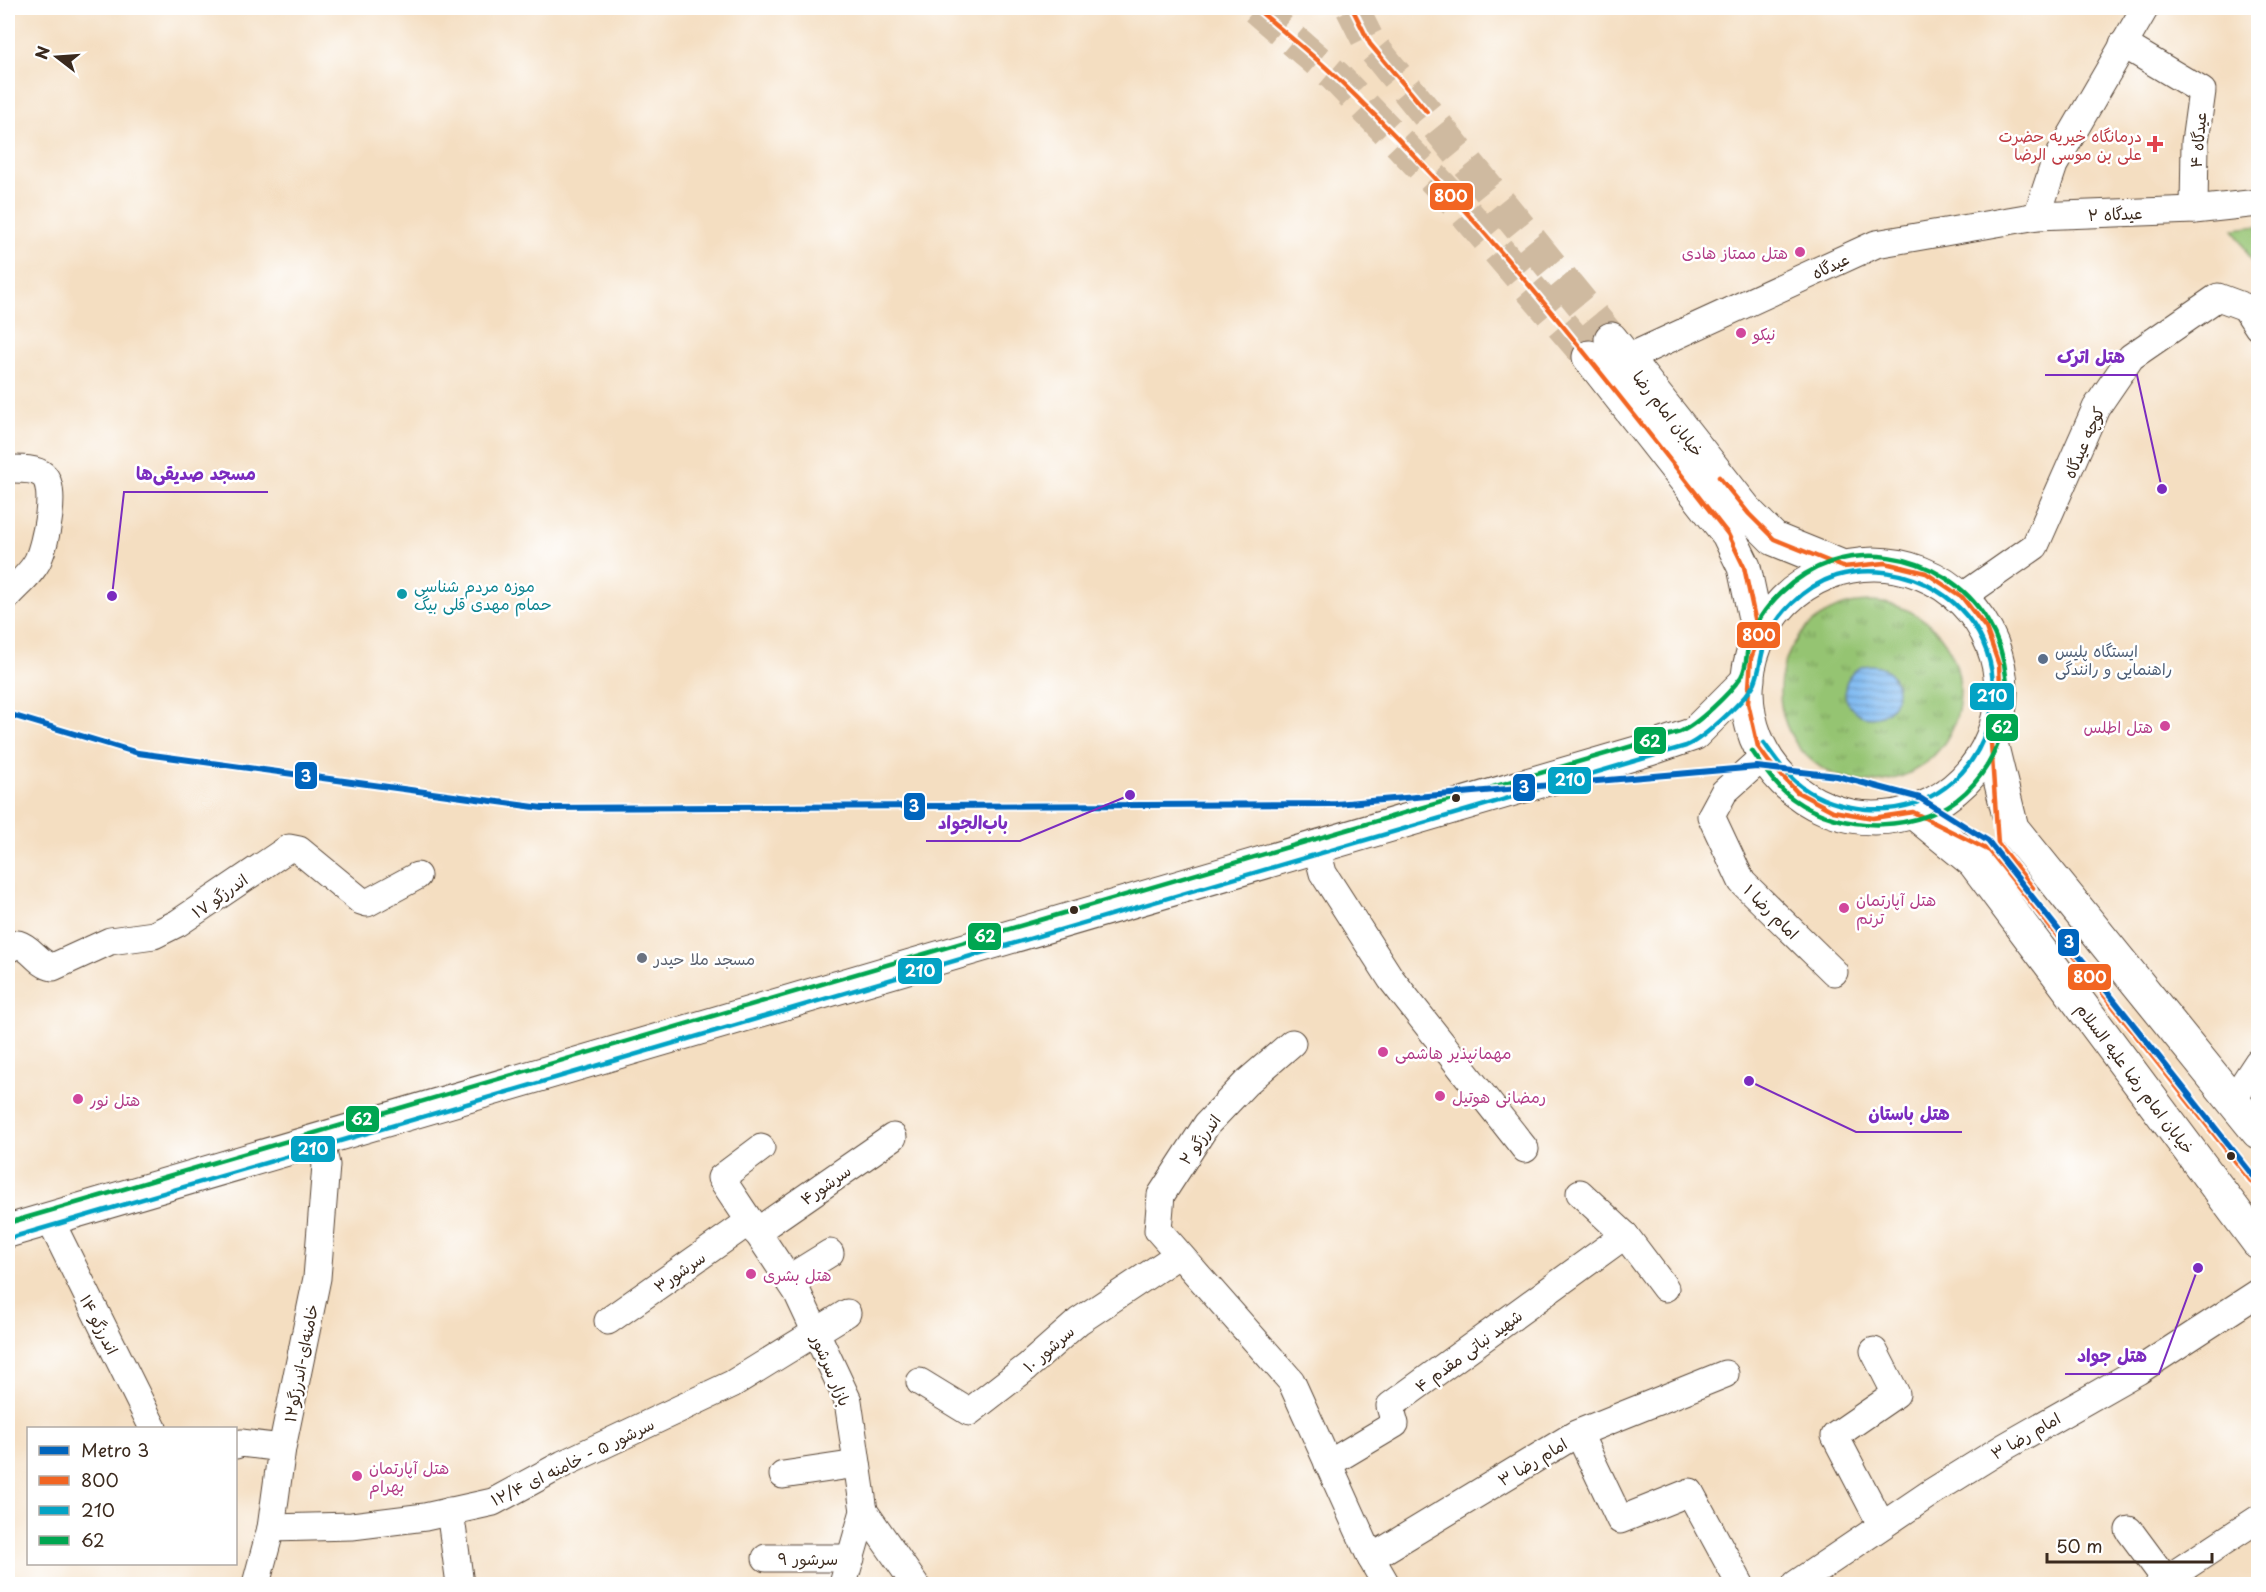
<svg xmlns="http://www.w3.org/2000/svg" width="2266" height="1592" font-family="'Playpen Sans','Playpen Sans Arabic',sans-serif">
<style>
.grass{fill:url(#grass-tufts);stroke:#687748;stroke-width:1.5}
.park{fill:#95c472;stroke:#687748;stroke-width:1.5}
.water{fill:url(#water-rules);stroke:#5e7288;stroke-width:1.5}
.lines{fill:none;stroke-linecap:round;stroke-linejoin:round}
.major-tunnel{stroke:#cfbaa0;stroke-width:33;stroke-dasharray:33 16;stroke-linecap:butt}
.minor-casing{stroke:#574536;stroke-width:29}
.major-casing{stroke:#574536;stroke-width:35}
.minor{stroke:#fff;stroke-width:27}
.major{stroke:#fff;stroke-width:33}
.bus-1-casing{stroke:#fff;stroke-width:9}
.bus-2-casing{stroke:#fff;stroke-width:9}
.bus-3-casing{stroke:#fff;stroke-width:9}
.bus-1{stroke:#f26522;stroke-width:4.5}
.bus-2{stroke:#03a3c5;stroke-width:4.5}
.bus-3{stroke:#00a651;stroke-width:4.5}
.metro-1-casing{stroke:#fff;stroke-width:10}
.metro-1{stroke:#0065bd;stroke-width:6}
.health-dot{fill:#e0444e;stroke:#fff;stroke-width:2}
.hotel-dot{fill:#d1479c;stroke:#fff;stroke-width:2}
.culture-dot{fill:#0f9aa8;stroke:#fff;stroke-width:2}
.service-dot{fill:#5c6f8a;stroke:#fff;stroke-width:2}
.bus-dot{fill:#3b2a1e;stroke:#fff;stroke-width:2}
.worship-dot{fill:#6b7280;stroke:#fff;stroke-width:2}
.labels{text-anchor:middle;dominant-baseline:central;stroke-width:5;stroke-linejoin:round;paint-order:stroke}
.health-label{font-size:16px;fill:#be3a42;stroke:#fff;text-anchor:end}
.street-label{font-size:16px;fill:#3b2a1e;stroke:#fff}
.hotel-label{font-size:16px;fill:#b23c85;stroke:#fff;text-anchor:start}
.culture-label{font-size:16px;fill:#0d838f;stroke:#fff;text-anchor:start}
.service-label{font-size:16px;fill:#4e5e75;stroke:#fff;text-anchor:start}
.worship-label{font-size:16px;fill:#5b616d;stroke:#fff;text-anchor:start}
.leader{fill:none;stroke:#7b2cbf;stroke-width:2}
.callout-dot{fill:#7b2cbf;stroke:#fff;stroke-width:2}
.callout-label{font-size:18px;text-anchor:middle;font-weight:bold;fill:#7b2cbf;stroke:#fff;stroke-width:5;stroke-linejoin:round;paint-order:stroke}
.line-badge{stroke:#fff;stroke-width:2}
.badge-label{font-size:16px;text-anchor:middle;font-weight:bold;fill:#fff}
</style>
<defs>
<pattern id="grass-tufts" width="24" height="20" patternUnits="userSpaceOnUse" patternTransform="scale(1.5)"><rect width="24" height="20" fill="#95c472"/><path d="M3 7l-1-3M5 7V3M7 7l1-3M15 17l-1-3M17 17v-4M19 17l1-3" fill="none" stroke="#7b9f5d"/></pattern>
<pattern id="water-rules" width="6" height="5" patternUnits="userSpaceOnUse" patternTransform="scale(1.5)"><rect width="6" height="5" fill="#81bbf2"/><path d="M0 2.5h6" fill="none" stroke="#6b98c3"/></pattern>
</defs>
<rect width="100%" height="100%" fill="#fff"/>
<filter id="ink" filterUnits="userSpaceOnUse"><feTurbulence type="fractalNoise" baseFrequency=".0167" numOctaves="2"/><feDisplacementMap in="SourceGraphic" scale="12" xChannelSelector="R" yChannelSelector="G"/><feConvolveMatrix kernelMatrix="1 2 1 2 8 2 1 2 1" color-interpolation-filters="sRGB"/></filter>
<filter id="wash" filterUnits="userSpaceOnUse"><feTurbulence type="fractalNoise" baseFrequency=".008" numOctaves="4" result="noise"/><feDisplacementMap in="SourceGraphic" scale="24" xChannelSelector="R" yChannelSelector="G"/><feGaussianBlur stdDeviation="1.35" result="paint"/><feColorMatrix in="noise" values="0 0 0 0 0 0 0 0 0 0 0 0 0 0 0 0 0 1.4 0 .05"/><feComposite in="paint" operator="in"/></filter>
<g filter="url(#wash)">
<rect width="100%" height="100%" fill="#f4dec1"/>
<circle class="grass" cx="1870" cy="692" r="90"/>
<path class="park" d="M2258,226V271L2233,229Z"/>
<circle class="water" cx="1871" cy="691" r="26"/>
</g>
<g filter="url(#ink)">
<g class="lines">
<g class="major-tunnel">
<path d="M1256,8L1335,76L1458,204L1589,357"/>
<path d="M1352,8L1370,44L1611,339"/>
</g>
<defs>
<g id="minor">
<path d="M2123,44L2202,91L2195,142L2194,210"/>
<path d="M2037,216L2054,165L2145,8"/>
<path d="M1636,354L1876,244L2037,216L2194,210L2258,203"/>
<path d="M8,469C18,469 35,468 43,475C58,488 45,544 38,560C32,573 17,585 8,595"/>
<path d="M1962,597L2035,546L2096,408L2131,357L2218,297L2245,307L2258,327"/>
<path d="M1764,756L1724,792L1711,816L1742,882L1834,972"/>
<path d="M1316,846L1323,873L1391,979L1525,1149"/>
<path d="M8,949L18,944C32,948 38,964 53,967L110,941L154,935L178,923L289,848L299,850L361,901L367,903L417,876"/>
<path d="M1292,1043L1246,1083L1207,1124L1161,1195L1158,1230L1291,1381L1371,1558L1386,1584"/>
<path d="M2233,1100L2258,1062"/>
<path d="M761,1148L721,1178L797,1292L848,1401L864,1511L843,1584"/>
<path d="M1580,1193L1625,1235L1665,1288"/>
<path d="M49,1218L153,1428"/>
<path d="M756,1232L893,1137"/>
<path d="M788,1279L830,1253"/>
<path d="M608,1321L750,1221"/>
<path d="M1874,1351L1896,1394L1835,1436L1881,1524"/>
<path d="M920,1382L969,1412L1027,1367L1079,1321L1178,1255"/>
<path d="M1579,1434L1620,1520L1690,1492L1740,1584"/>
<path d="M236,1445L241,1443L282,1448"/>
<path d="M1328,1464L1395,1424L1390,1406L1625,1235"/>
<path d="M783,1475L857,1464"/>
<path d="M450,1511L460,1584"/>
<path d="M864,1511L915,1584"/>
<path d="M271,1528L352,1526L425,1517L493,1502L563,1464L732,1384L847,1313"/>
<path d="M2129,1530L2169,1584"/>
<path d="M766,1558H851"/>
<path d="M1371,1558L1576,1434L1725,1374"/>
<path d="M256,1584L271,1528L282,1448L317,1278L326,1165L320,1139"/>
<path d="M1796,1584L1932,1492L2006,1446L2138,1371L2258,1293"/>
<path d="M2159,1584L2258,1519"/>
</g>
<g id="major">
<path d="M1611,339L1749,514L1774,539L1843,567"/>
<path d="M1589,357L1728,534L1744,567L1759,637"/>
<circle cx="1874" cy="691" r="127"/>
<path d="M1991,743L2012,828L2258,1132"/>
<path d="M1913,812L1974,862L2258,1242"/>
<path d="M8,1231L1650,749L1694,734L1748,680"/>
</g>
</defs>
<use href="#minor" class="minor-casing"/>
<use href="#major" class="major-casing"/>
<use href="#minor" class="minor"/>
<use href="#major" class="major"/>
<defs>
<g id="bus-1">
<path d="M1256,8C1282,31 1310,52 1335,76C1481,215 1604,376 1728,534L1744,567L1759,637L1751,658L1748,703L1758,747L1769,762L1797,792L1833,811L1873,818L1913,812L1990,851L2258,1190"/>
<path d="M1352,8L1370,44L1427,112"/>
<path d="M1719,477L1749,514L1774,539L1843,567L1885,563L1926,573L1962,597L1986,628L1999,665L2001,705L1991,743L1998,844L2033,888"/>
</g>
<path id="bus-2" d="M10,1238L1686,746C1703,739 1748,698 1755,682C1760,671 1760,658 1764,647C1774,615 1805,586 1836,576C1869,566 1907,572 1936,590C2040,653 1993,818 1866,809C1844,807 1820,800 1802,787C1787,776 1775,758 1764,743"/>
<path id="bus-3" d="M8,1223L1680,732C1698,724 1730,693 1741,677C1747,668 1746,653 1749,642C1760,606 1795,574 1831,562C1868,550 1911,556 1944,577C2018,622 2029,731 1966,792C1922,834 1841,834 1793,799C1776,787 1764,768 1752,751"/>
</defs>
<use href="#bus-1" class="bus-1-casing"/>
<use href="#bus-2" class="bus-2-casing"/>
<use href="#bus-3" class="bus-3-casing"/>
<use href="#bus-1" class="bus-1"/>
<use href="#bus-2" class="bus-2"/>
<use href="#bus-3" class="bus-3"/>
<defs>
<path id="metro-1" d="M8,714L138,753L542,808L1336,804L1757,767L1837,776L1920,798L1988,841L2258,1182"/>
</defs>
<use href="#metro-1" class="metro-1-casing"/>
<use href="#metro-1" class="metro-1"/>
</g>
</g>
<path class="health-dot" d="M2152 135h6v6h6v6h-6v6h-6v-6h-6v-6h6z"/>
<g class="hotel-dot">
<circle cx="1800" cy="252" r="6"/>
<circle cx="1741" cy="333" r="6"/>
<circle cx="2165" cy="726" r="6"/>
<circle cx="1844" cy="908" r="6"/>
<circle cx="1383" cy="1052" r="6"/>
<circle cx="1440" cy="1096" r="6"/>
<circle cx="78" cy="1099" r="6"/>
<circle cx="751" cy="1274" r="6"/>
<circle cx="357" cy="1476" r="6"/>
</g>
<circle class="culture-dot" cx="402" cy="594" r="6"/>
<circle class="service-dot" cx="2043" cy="659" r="6"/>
<g class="bus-dot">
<circle cx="1456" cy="798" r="5"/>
<circle cx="1074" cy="910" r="5"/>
<circle cx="2231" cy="1156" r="5"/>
</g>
<circle class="worship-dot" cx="642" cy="958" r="6"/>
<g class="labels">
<g class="health-label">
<text x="2142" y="135">درمانگاه خیریه حضرت<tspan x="2142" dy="18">علی بن موسی الرضا</tspan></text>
</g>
<g class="street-label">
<text transform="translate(2197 140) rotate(-85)">عیدگاه ۴</text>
<text transform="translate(2115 213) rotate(-2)">عیدگاه ۲</text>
<text transform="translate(1830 265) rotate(-25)">عیدگاه</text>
<text transform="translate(1669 413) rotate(52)">خیابان امام رضا</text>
<text transform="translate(2083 442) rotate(-66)">کوچه عیدگاه</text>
<text transform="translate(219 895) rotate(-35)">اندرزگو ۱۷</text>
<text transform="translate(1772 911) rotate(45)">امام رضا ۱</text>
<text transform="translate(2136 1078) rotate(53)">خیابان امام رضا علیه السلام</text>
<text transform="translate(1199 1139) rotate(-54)">اندرزگو ۲</text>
<text transform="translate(825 1184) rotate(-35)">سرشور۴</text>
<text transform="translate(679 1271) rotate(-35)">سرشور۳</text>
<text transform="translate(100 1324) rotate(63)">اندرزگو ۱۴</text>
<text transform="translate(1048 1348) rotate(-41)">سرشور ۱۰</text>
<text transform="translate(1468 1350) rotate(-36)">شهید نباتی مقدم ۴</text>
<text transform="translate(300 1363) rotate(-79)">خامنه‌ای-اندرزگو۱۲</text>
<text transform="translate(832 1370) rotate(67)">بازار سرشور</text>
<text transform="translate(2025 1435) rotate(-30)">امام رضا ۳</text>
<text transform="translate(572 1461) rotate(-26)">سرشور ۵ - خامنه ای ۱۲/۴</text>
<text transform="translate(1532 1461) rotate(-31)">امام رضا ۳</text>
<text x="808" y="1558">سرشور ۹</text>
</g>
<g class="hotel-label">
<text x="1788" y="252" text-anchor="end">هتل ممتاز هادی</text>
<text x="1753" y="333">نیکو</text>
<text x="2153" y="726" text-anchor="end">هتل اطلس</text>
<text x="1856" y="899">هتل آپارتمان<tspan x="1856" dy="18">ترنم</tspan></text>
<text x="1395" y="1052">مهمانپذیر هاشمی</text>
<text x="1452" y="1096">رمضانی هوتیل</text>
<text x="90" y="1099">هتل نور</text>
<text x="763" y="1274">هتل بشری</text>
<text x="369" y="1467">هتل آپارتمان<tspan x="369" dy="18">بهرام</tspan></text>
</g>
<g class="culture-label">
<text x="414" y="585">موزه مردم شناسی<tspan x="414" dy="18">حمام مهدی قلی بیگ</tspan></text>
</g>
<g class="service-label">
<text x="2055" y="650">ایستگاه پلیس<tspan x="2055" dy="18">راهنمایی و رانندگی</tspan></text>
</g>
<g class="worship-label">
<text x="654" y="958">مسجد ملا حیدر</text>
</g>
</g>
<path class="leader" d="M2162 489L2137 375H2045M112 596L124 492H268M1130 795L1020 841H926M1749 1081L1856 1132H1962M2198 1268L2159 1374H2065"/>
<g class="callout-dot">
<circle cx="2162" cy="489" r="6"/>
<circle cx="112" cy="596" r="6"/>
<circle cx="1130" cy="795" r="6"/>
<circle cx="1749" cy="1081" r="6"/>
<circle cx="2198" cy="1268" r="6"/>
</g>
<g class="callout-label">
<text x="2091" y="363">هتل اترک</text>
<text x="196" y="480">مسجد صدیقی‌ها</text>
<text x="973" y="829">باب‌الجواد</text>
<text x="1909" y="1120">هتل باستان</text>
<text x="2112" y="1362">هتل جواد</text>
</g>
<g class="line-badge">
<rect x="1429" y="182" width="45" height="29" rx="6" fill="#f26522"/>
<rect x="1736" y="621" width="45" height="28" rx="6" fill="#f26522"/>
<rect x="1969" y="682" width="46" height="29" rx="6" fill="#03a3c5"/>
<rect x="1985" y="713" width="34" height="29" rx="6" fill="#00a651"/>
<rect x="1633" y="726" width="34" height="29" rx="6" fill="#00a651"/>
<rect x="294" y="761" width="24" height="29" rx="6" fill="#0065bd"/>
<rect x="1547" y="766" width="45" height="29" rx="6" fill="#03a3c5"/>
<rect x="1512" y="773" width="24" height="29" rx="6" fill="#0065bd"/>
<rect x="903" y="792" width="23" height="29" rx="6" fill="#0065bd"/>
<rect x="967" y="922" width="35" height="29" rx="6" fill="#00a651"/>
<rect x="2057" y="928" width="23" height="29" rx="6" fill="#0065bd"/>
<rect x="897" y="957" width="46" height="28" rx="6" fill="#03a3c5"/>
<rect x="2067" y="963" width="45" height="28" rx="6" fill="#f26522"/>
<rect x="345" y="1105" width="35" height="28" rx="6" fill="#00a651"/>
<rect x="290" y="1135" width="46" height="28" rx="6" fill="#03a3c5"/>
</g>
<g class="badge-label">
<text x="1451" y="202">800</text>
<text x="1759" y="641">800</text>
<text x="1992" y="702">210</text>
<text x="2002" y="733">62</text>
<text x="1650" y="747">62</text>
<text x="306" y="782">3</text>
<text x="1570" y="786">210</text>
<text x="1524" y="793">3</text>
<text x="914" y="812">3</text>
<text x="985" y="942">62</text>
<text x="2069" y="948">3</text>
<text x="920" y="977">210</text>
<text x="2090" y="983">800</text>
<text x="362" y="1125">62</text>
<text x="313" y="1155">210</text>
</g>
<rect width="2266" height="1592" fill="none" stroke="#fff" stroke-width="30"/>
<rect x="27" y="1427" width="210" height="138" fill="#ffffff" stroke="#b1aaa5" stroke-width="1.5"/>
<rect x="39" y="1446" width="30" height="9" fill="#0065bd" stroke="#b1aaa5" stroke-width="1.5"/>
<text x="81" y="1457" font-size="18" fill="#3b2a1e">Metro 3</text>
<rect x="39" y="1476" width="30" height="9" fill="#f26522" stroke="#b1aaa5" stroke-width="1.5"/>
<text x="81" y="1487" font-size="18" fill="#3b2a1e">800</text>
<rect x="39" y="1506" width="30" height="9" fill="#03a3c5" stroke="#b1aaa5" stroke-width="1.5"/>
<text x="81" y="1517" font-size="18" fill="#3b2a1e">210</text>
<rect x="39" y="1536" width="30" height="9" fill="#00a651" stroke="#b1aaa5" stroke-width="1.5"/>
<text x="81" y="1547" font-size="18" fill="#3b2a1e">62</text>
<g transform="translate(57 57) rotate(287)" stroke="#ffffff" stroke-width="4.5" paint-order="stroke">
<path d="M0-4.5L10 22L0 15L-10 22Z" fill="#3b2a1e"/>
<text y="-9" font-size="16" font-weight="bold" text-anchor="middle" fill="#3b2a1e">N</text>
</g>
<path d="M2047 1553v9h165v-9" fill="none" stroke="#3b2a1e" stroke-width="3"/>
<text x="2056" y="1553" font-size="18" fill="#3b2a1e" stroke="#ffffff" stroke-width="4.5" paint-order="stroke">50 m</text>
</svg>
